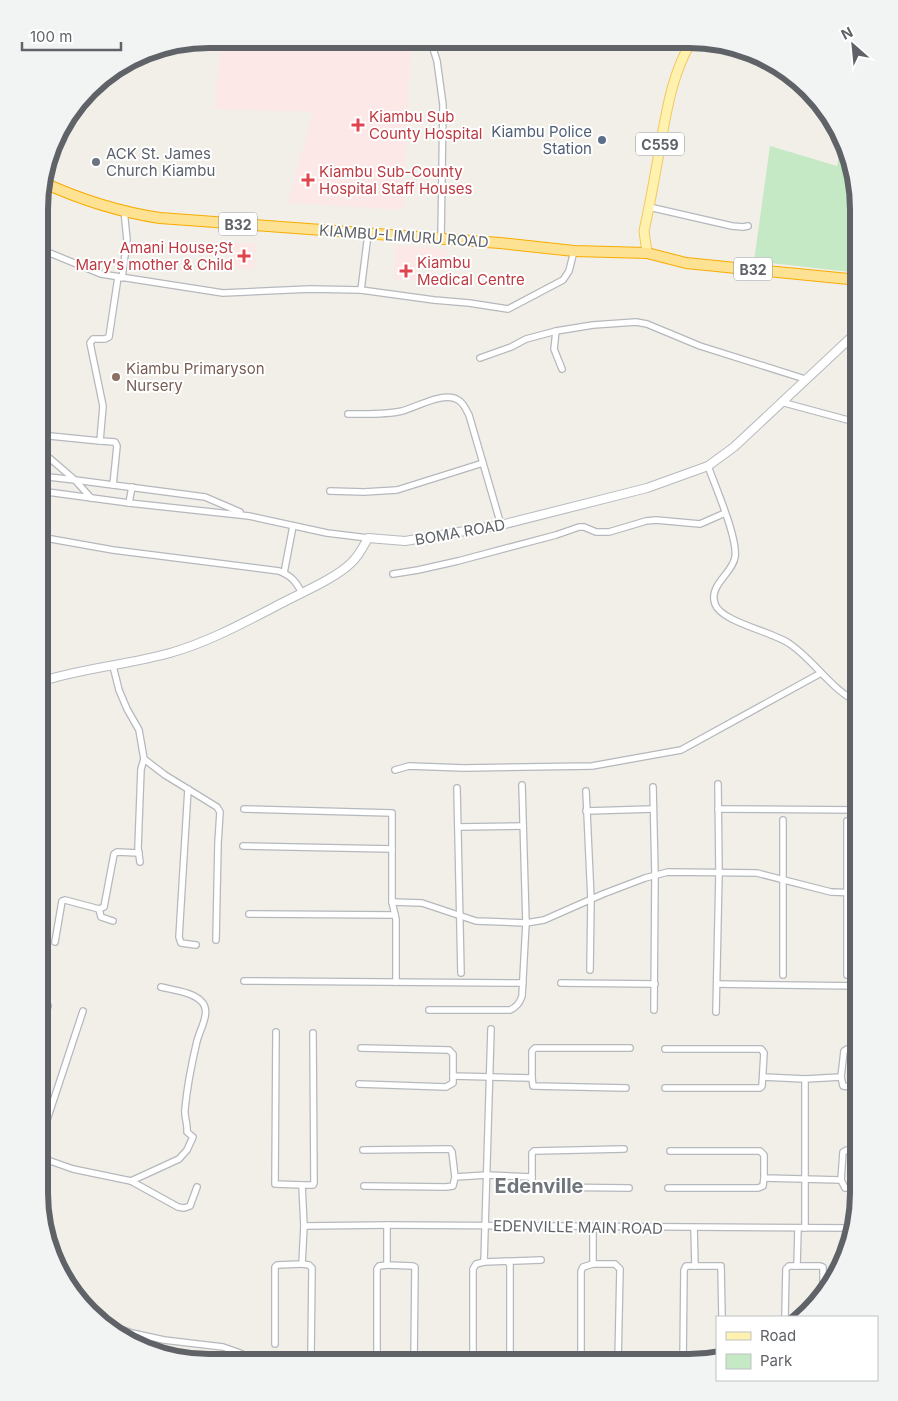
<svg xmlns="http://www.w3.org/2000/svg" width="898" height="1401" font-family="Inter,sans-serif">
<style>
.medical{fill:#fce8e6}
.green{fill:#c5e8c5}
.lines{fill:none;stroke-linecap:round;stroke-linejoin:round}
.street-casing{stroke:#b5b8bc;stroke-width:8}
.secondary-casing{stroke:#b6babf;stroke-width:10}
.primary-casing{stroke:#f2c960;stroke-width:11}
.highway-casing{stroke:#f9ab00;stroke-width:12}
.street{stroke:#fff;stroke-width:5.5}
.secondary{stroke:#fff;stroke-width:8}
.primary{stroke:#fff2af;stroke-width:9}
.highway{stroke:#fde293;stroke-width:10}
.health-dot{fill:#e0444e;stroke:#fff;stroke-width:2}
.service-dot{fill:#5c6f8a;stroke:#fff;stroke-width:2}
.worship-dot{fill:#6b7280;stroke:#fff;stroke-width:2}
.education-dot{fill:#8d6e63;stroke:#fff;stroke-width:2}
.labels{text-anchor:middle;dominant-baseline:central;stroke-width:4;stroke-linejoin:round;paint-order:stroke}
.shield{fill:#fff;stroke:#8f9295;stroke-width:1}
.shield-label{font-size:14px;font-weight:bold;fill:#5f6368}
.health-label{font-size:15px;fill:#be3a42;stroke:#fff;text-anchor:start}
.service-label{font-size:15px;fill:#4e5e75;stroke:#fff;text-anchor:end}
.worship-label{font-size:15px;fill:#5b616d;stroke:#fff;text-anchor:start}
.street-label{font-size:15px;fill:#5f6368;stroke:#fff}
.education-label{font-size:15px;fill:#785e54;stroke:#fff;text-anchor:start}
.district-label{font-size:20px;font-weight:bold;fill:#70757a;stroke:#fff}
.rim{fill:none;stroke:#5f6368;stroke-width:6}
</style>
<rect width="100%" height="100%" fill="#f1efe8"/>
<g class="medical">
<path d="M262,39H411L403,210L288,203L313,112L214,109L222,40L229,41Z"/>
<path d="M234,243L256,244L254,269L233,267Z"/>
<path d="M396,246L418,247L416,280L394,279Z"/>
<path d="M419,247L447,249L446,269L427,268V256H419Z"/>
</g>
<path class="green" d="M843,139L846,143L859,208V273L754,261L770,146L837,166Z"/>
<g class="lines">
<defs>
<g id="street">
<path d="M430,39L437,61L443,105L441,239"/>
<path d="M649,207L732,226L743,227L748,226"/>
<path d="M40,249L101,274L223,293L310,289L361,290L434,300L469,303L508,309L563,280L569,271L574,251"/>
<path d="M122,278L127,240L124,210"/>
<path d="M361,290L368,234"/>
<path d="M556,331L554,349L562,369"/>
<path d="M480,358L511,347L526,339L556,331L593,325L636,322L647,324L700,346L805,379"/>
<path d="M781,402L859,423"/>
<path d="M348,414C365,414 385,415 402,411C417,407 444,391 458,400C464,403 466,410 469,415L501,525"/>
<path d="M40,435L100,441L103,406L90,343L93,339H105L109,337L118,277"/>
<path d="M100,441L115,442L117,446L113,485"/>
<path d="M40,450L75,480L205,497L240,512"/>
<path d="M708,466C715,486 738,538 735,557C733,573 708,585 715,604C721,622 774,632 790,644C815,661 831,690 859,703"/>
<path d="M40,476L75,480L91,498"/>
<path d="M40,491L129,503L249,516L327,533L368,538"/>
<path d="M330,491L364,492L397,490L483,463"/>
<path d="M40,501L41,491"/>
<path d="M129,503L132,487"/>
<path d="M40,537L113,550L279,571C292,576 296,582 302,593"/>
<path d="M284,573L293,526"/>
<path d="M393,574L418,570L458,561L556,535L579,527H584L596,532H609L646,521L656,520L700,524L725,513"/>
<path d="M113,666L119,690L127,709L139,730L144,759L165,775L217,807L220,812L218,843L216,940"/>
<path d="M395,770L409,766L464,768L592,766L681,750L821,673"/>
<path d="M653,787L655,875L654,1010"/>
<path d="M457,788L461,973"/>
<path d="M188,789L179,937L181,943L196,945"/>
<path d="M586,791L591,899L590,970"/>
<path d="M244,809L392,813V902L396,919V982"/>
<path d="M718,809L859,810"/>
<path d="M586,811L653,809"/>
<path d="M847,821V975"/>
<path d="M458,827L523,826"/>
<path d="M243,846L392,849"/>
<path d="M140,862L138,848L141,769L144,759"/>
<path d="M392,902L422,903L476,921L526,923L544,920L603,894L645,878L668,872L757,873L831,892L859,893"/>
<path d="M99,909L101,917L113,921"/>
<path d="M249,914L395,915"/>
<path d="M55,942L62,901L65,900L99,909L104,907L114,854L117,852L139,853"/>
<path d="M783,975V820"/>
<path d="M244,981L523,983"/>
<path d="M561,983L655,984"/>
<path d="M717,984L859,986"/>
<path d="M429,1010H510C517,1007 520,1003 522,996L526,923L522,785"/>
<path d="M716,1012L719,873L718,784"/>
<path d="M39,1030L48,1006"/>
<path d="M361,1048L449,1050L453,1054V1076L532,1078V1051L535,1048H630"/>
<path d="M665,1049H761L764,1053L762,1086L760,1088H665"/>
<path d="M763,1077L805,1079L841,1077"/>
<path d="M532,1078L533,1086L626,1088"/>
<path d="M805,1079V1228"/>
<path d="M359,1084L446,1087L453,1083V1076"/>
<path d="M859,1088L843,1086L841,1077L844,1051L847,1049H859"/>
<path d="M39,1144L83,1011"/>
<path d="M363,1150L450,1149L452,1152L455,1177"/>
<path d="M670,1151H760L764,1155V1178L841,1180"/>
<path d="M39,1157L73,1169L131,1181L178,1207L184,1208L190,1206L197,1187"/>
<path d="M532,1177V1185L534,1187L629,1188"/>
<path d="M131,1181L179,1159L187,1150L193,1137L187,1132C188,1124 184,1117 185,1109C187,1088 192,1062 197,1041C200,1029 212,1011 201,1001C192,992 173,990 161,987"/>
<path d="M302,1185H313L314,1183L313,1033"/>
<path d="M364,1186L446,1187L453,1186L455,1177L487,1175L532,1177V1153L534,1151L624,1149"/>
<path d="M668,1188H758L763,1186L764,1178"/>
<path d="M859,1188H845L841,1180L843,1152L847,1150H859"/>
<path d="M387,1225V1265L413,1266L415,1267L414,1361"/>
<path d="M304,1226L387,1225L853,1228"/>
<path d="M593,1227V1264H615L620,1269L618,1362"/>
<path d="M694,1228L695,1266H721L722,1317"/>
<path d="M484,1262L491,1029"/>
<path d="M508,1262L510,1265V1362"/>
<path d="M302,1264L309,1265L312,1268L311,1355"/>
<path d="M797,1266L798,1228"/>
<path d="M785,1317L786,1269L789,1266H820L823,1267V1297"/>
<path d="M102,1323L132,1333L164,1340L223,1347L240,1353L256,1361"/>
<path d="M275,1344V1267L277,1265L302,1264L304,1226L302,1185L275,1184L276,1032"/>
<path d="M377,1361V1269L379,1266L387,1265"/>
<path d="M473,1362V1269L476,1264L484,1262L541,1260"/>
<path d="M581,1362V1271L583,1267L593,1264"/>
<path d="M683,1362L684,1270L686,1266H695"/>
</g>
<path id="secondary" d="M39,682C82,668 127,665 170,653C209,642 245,622 282,603C301,593 336,578 351,563C359,556 363,547 368,538L405,541L501,525L647,488L708,466L734,447L859,330"/>
<path id="primary" d="M647,253L644,231C650,204 655,175 660,147C667,109 672,74 692,40"/>
<path id="highway" d="M42,182C79,199 119,212 160,218L500,243L574,251L647,253L686,263L859,280"/>
</defs>
<use href="#street" class="street-casing"/>
<use href="#secondary" class="secondary-casing"/>
<use href="#primary" class="primary-casing"/>
<use href="#highway" class="highway-casing"/>
<use href="#street" class="street"/>
<use href="#secondary" class="secondary"/>
<use href="#primary" class="primary"/>
<use href="#highway" class="highway"/>
</g>
<g class="health-dot">
<path d="M355.5 117.5h5v5h5v5h-5v5h-5v-5h-5v-5h5z"/>
<path d="M305.5 172.5h5v5h5v5h-5v5h-5v-5h-5v-5h5z"/>
<path d="M241.5 248.5h5v5h5v5h-5v5h-5v-5h-5v-5h5z"/>
<path d="M403.5 263.5h5v5h5v5h-5v5h-5v-5h-5v-5h5z"/>
</g>
<circle class="service-dot" cx="602" cy="140" r="5"/>
<circle class="worship-dot" cx="96" cy="162" r="5"/>
<circle class="education-dot" cx="116" cy="377" r="5"/>
<g class="labels">
<g class="shield">
<rect x="636" y="132.5" width="48" height="23" rx="4"/>
<rect x="219" y="212.5" width="38" height="23" rx="4"/>
<rect x="734" y="257.5" width="38" height="23" rx="4"/>
</g>
<g class="shield-label">
<text x="660" y="144">C559</text>
<text x="238" y="224">B32</text>
<text x="753" y="269">B32</text>
</g>
<g class="health-label">
<text x="369" y="116">Kiambu Sub<tspan x="369" dy="17">County Hospital</tspan></text>
<text x="319" y="171">Kiambu Sub-County<tspan x="319" dy="17">Hospital Staff Houses</tspan></text>
<text x="233" y="247" text-anchor="end">Amani House;St<tspan x="233" dy="17">Mary's mother &amp; Child</tspan></text>
<text x="417" y="262">Kiambu<tspan x="417" dy="17">Medical Centre</tspan></text>
</g>
<g class="service-label">
<text x="592" y="131">Kiambu Police<tspan x="592" dy="17">Station</tspan></text>
</g>
<g class="worship-label">
<text x="106" y="153">ACK St. James<tspan x="106" dy="17">Church Kiambu</tspan></text>
</g>
<g class="street-label">
<text transform="translate(404 236) rotate(4)">KIAMBU-LIMURU ROAD</text>
<text transform="translate(460 532) rotate(-10)">BOMA ROAD</text>
<text transform="translate(578 1227) rotate(1)">EDENVILLE MAIN ROAD</text>
</g>
<g class="education-label">
<text x="126" y="368">Kiambu Primaryson<tspan x="126" dy="17">Nursery</tspan></text>
</g>
<g class="district-label">
<text x="539" y="1186">Edenville</text>
</g>
</g>
<path d="M0 0H898V1401H0ZM209 48H689A161 161 0 0 1 850 209V1193A161 161 0 0 1 689 1354H209A161 161 0 0 1 48 1193V209A161 161 0 0 1 209 48Z" fill="#f2f3f3" fill-rule="evenodd"/>
<path class="rim" d="M209 48H689A161 161 0 0 1 850 209V1193A161 161 0 0 1 689 1354H209A161 161 0 0 1 48 1193V209A161 161 0 0 1 209 48Z"/>
<rect x="716" y="1316" width="162" height="65" fill="#ffffff" stroke="#bfc1c3"/>
<rect x="726" y="1332" width="25" height="8" fill="#fff2af" stroke="#bfc1c3"/>
<text x="760" y="1341" font-size="15" fill="#5f6368">Road</text>
<rect x="726" y="1354" width="25" height="15" fill="#c5e8c5" stroke="#bfc1c3"/>
<text x="760" y="1366" font-size="15" fill="#5f6368">Park</text>
<g transform="translate(853 45) rotate(333)" stroke="#ffffff" stroke-width="4" paint-order="stroke">
<path d="M0-4L9 19L0 12L-9 19Z" fill="#5f6368"/>
<text y="-8" font-size="14" font-weight="bold" text-anchor="middle" fill="#5f6368">N</text>
</g>
<path d="M22 42v8h99v-8" fill="none" stroke="#5f6368" stroke-width="2.5"/>
<text x="30" y="42" font-size="15" fill="#5f6368" stroke="#ffffff" stroke-width="4" paint-order="stroke">100 m</text>
</svg>
